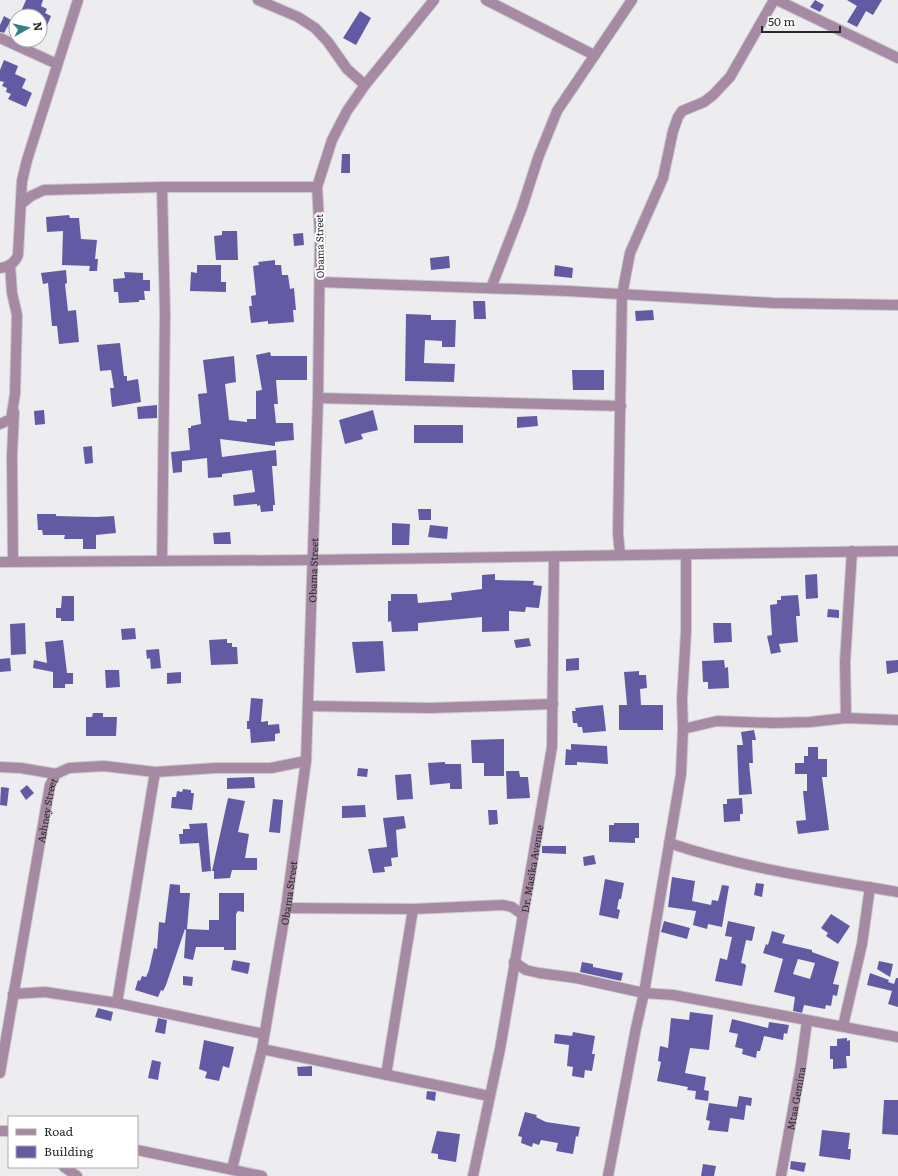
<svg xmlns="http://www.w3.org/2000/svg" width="898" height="1176" font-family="Literata,serif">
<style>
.building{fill:#625ba4;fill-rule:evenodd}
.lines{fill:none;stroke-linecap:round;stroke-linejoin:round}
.street-casing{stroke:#cac9cc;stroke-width:12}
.street{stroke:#a689a3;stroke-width:10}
.labels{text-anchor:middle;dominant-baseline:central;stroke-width:4;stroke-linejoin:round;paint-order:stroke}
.street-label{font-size:10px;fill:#29292a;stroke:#fff}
</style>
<rect width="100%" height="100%" fill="#edecef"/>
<g class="building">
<path d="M26,0H43L41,6L47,9L45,13L51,16L40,42V16H19Z"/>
<path d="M815,0L824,5L820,12L810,7Z"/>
<path d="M847,0H882L873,15L866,11L857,27L847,22L857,6Z"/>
<path d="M360,11L371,18L356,45L343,38Z"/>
<path d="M4,16L11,20L4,33L0,32V25Z"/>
<path d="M4,60L18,66L15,74L26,79L22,88L32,93L26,107L8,99L11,94L6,92L7,88L2,86L4,82L0,81V70Z"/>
<path d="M342,154H350V173H341Z"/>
<path d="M69,215L70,218H79L81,239L97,240L95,259H98L97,271H89L90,266L62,265L63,231L47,232L46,217Z"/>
<path d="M222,231H237L238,260H216L214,236L222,235Z"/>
<path d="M303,233L304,245L294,246L293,234Z"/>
<path d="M449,256L450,268L431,270L430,258Z"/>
<path d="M275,260V265H281L282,275H288L290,289L294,288L296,310H293L294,322L268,324V321L251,323L249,306H252L251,296L256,295L253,266L259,265L258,262Z"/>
<path d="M197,265H221V282H226V292L190,291L191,272L197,273Z"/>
<path d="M555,265L573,268L572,278L554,276Z"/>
<path d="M66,270L67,283L65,284L68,311L76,310L79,342L59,344L57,326H52L48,283L43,284L41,273Z"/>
<path d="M124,272L143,273V280H150V291H144L145,300H139V302L119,303L118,292H114L113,279L125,278Z"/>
<path d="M473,301H485L486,319H474Z"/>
<path d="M653,310L654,320L636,321L635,311Z"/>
<path d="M406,314L431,315V320H456L455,347H442V341L425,340L424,363L455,364L454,382L405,381Z"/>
<path d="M120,343L124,376H127V381L138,379L141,402L112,407L110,388H114L111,370L100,371L97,345Z"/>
<path d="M270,352L271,356H307V380H276L278,404H274L276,423H293L294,440L275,442V446L220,439L222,457L276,450L277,466H272L275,505H273V511L261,512L260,505L257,506V504L234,506L233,495L255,492L252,470L222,474V477L208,478L207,458L182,461V472L173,473L171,452L190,450L188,428H191V426L201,424L198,394L207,393L203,360L234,356L236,382L225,384L229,420L247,422V419H256V391L262,390L256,355Z"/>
<path d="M572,370H604V390H573Z"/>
<path d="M157,405V418L138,419L137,407Z"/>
<path d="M44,410L45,424L35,425L34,411Z"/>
<path d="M373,410L378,430L361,434L363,439L345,444L339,420Z"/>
<path d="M537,416L538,426L517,428V417Z"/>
<rect x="414" y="425" width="49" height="18"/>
<path d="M92,446L93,463L85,464L83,447Z"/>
<path d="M418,509H431V520H419Z"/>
<path d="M37,514H56V516L96,517L114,516L116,533L96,535V549H83V539H64L65,535H43L42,530H38Z"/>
<path d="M392,523L410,524L409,545H392Z"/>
<path d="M430,525L448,527L447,539L428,537Z"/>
<path d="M230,532L231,544H214L213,533Z"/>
<path d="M495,574V580L534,581L533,585L542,586L539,608L526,607L525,612L509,611V631L482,632V617L418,623V631L392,632L391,621L388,622V601H391V594H417L418,603L452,600L451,593L482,589V575Z"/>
<path d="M817,574L818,598L806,599L805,575Z"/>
<path d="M798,595L800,616H796L798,642L779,644L781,652L771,654L767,636L772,635L770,605L777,604V600H781V596Z"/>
<path d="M62,596H74V621H61V618H56V608H61Z"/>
<path d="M828,609L839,610V618L827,617Z"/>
<path d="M25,623L26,654L11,655L10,624Z"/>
<path d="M713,623H731L732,642L714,643Z"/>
<path d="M135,628L136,639L122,640L121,629Z"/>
<path d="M529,638L531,646L516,648L514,640Z"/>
<path d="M227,639V643H232V647H237L238,664L211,665L209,640Z"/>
<path d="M63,640L67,673H73V684H65V688H53V672L33,668L34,660L47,663L45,642Z"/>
<path d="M383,641L385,671L356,673L352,642Z"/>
<path d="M159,649L161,668L151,669L150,658L147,659L146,650Z"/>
<path d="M10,658L11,671L0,672V659Z"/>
<path d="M579,658V670L566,671V659Z"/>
<path d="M724,660L725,668L728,667L729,688L708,689V682H703L702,661Z"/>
<path d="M898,660V672L887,674L886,661Z"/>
<path d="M105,670H119L120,687L106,688Z"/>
<path d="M639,671V675H646L647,688L640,689L641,705H663V730H619V705H627L624,672Z"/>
<path d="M181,672V683L167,684V673Z"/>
<path d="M251,698L263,699L261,722L268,721V725L279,724L280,733L275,734V741L251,743L250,729H247V721H249Z"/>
<path d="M603,705L606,731L583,733L582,727H578L577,723H573L572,711H576L575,708Z"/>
<path d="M93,713H103V717H117L116,736H86V717H92Z"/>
<path d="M754,730L756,740H752L753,763H749L752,794L739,795L737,745H743L741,732Z"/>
<path d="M504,739V776H484V763H472L471,740Z"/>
<path d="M571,744L607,746L608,764L577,762V765H565L566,749L571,750Z"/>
<path d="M808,747H818V759H827V777H822L829,830L798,834L796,821L806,820L803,791H807V774H795V763H804V756H808Z"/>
<path d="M445,762V764H461L462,789H450V783L430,785L428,763Z"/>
<path d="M358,768L368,769L367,777L357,776Z"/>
<path d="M506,771H519L520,777H528L530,798L507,799Z"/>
<path d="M411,774L413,799L397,800L395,775Z"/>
<path d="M254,777L255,788L227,789V778Z"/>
<path d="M27,785L34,793L26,800L20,791Z"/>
<path d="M1,787L9,788L7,806L0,805Z"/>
<path d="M183,789L191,790V793H194L192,810L171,808L172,797H176L177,791L182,792Z"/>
<path d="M228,798L245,801L238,832L249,834L245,858H257V870H232L230,878L214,879V871H212Z"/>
<path d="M742,798L743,814H740V821L724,822L723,804H727V799Z"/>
<path d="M273,799L283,800L280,833L269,832Z"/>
<path d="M365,805L366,817L342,818V806Z"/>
<path d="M488,810H497L498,824L489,825Z"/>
<path d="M404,816L406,828L396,830L398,857L391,858L392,866L384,867L385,872L373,873L368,849L387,847L383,818Z"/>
<path d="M207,823L211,871L202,872L199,843L180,844L179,834H183V829H190L189,824Z"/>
<path d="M614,823H639V838H635V843L609,842V825H614Z"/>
<path d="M542,846H566V854L542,853Z"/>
<path d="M594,855L596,864L584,866L583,857Z"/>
<path d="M672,877L695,881L692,901L711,905L712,900L718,901L722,885L729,886L722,927L708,924L707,929L693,925L696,911L668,907Z"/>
<path d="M605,879L624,883L621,899H619L617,909L620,910L618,919L599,915Z"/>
<path d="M756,883L764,884L762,897L754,895Z"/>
<path d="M170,884L180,885V893H190L187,929L209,930V920H219V893H244V912L238,911L236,914V950H224V947H196L193,960L184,958L186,930L185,929L166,985L163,991L161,990L158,997L135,990L138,980L140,981L142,976L146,977L149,970L154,948L157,949L159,922L165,923Z"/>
<path d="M831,914L850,926L838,944L826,936L828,933L821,928Z"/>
<path d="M664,921L690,928L687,939L661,932Z"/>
<path d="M728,921L755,927L752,941L746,940L741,963L745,964L746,966L742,986L715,981L720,958L727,960L732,937L725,936Z"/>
<path d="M772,931L785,935L782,943L812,950V952L839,962L833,984L839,985L837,996L833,995L831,1006L826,1005L825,1009L804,1005L802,1013L793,1011L795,997L774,992L783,959L763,953L766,944L768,945ZM798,959L815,963L810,979L793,974Z"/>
<path d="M233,960L250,963L248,974L231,970Z"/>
<path d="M879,961L893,964L890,977L877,969Z"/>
<path d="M582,962L593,964V967L623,973L621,981L580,972Z"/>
<path d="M870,973L889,980L888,982L894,984L896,978H898V1007L888,1004L892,991L867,985Z"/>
<path d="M183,976L193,977L192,986L183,985Z"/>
<path d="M98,1008L113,1012L111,1021L95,1017Z"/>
<path d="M690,1012L713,1015L709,1050L690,1048L685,1073L706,1077L704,1090L709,1091L708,1101L695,1099L696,1091L687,1090L688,1087L657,1081L661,1062L658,1061L660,1046L668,1048L671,1018L689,1020Z"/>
<path d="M158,1018L167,1020L165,1034L155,1032Z"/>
<path d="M732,1019L768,1028L769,1022L789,1025L787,1034L784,1033L783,1040L764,1036L760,1051H757L756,1058L742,1054L743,1049L735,1047L738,1034L729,1032Z"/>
<path d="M573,1032L595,1036L592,1054H595L592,1071L585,1070L584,1078L572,1076L573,1067L567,1066L569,1045L554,1043L555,1034L572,1036Z"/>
<path d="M847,1038V1041L850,1040V1056H846L847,1068L833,1069V1059H830V1046H837V1039Z"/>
<path d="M204,1040L234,1047L229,1068L223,1066L219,1081L205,1078L207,1072L199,1069Z"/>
<path d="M152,1060L161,1062L158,1080L148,1078Z"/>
<path d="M312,1066V1076H298L297,1067Z"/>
<path d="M427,1091L436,1092L435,1101L426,1099Z"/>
<path d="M739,1096L752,1098L751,1106L746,1105L744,1120L730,1118L728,1132L708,1130L710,1121L706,1120L709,1103L737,1107Z"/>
<path d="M884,1100H898V1135L882,1134Z"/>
<path d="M525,1112L537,1115L536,1117L546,1122L580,1127L578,1137L576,1136L573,1154L556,1151L558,1143L541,1140L539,1145L533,1143L532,1147L521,1143L522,1137L518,1136Z"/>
<path d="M822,1130L850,1133L848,1149H851L850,1160L819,1156Z"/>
<path d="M437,1131L460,1134L456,1162L438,1159V1154L431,1153Z"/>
<path d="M791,1161L806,1163L804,1172L790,1169Z"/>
<path d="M703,1164L716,1166L714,1176H701Z"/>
</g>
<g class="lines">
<defs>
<g id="street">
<path d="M258,0L298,17L315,28L328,42L347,69L365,85"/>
<path d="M486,0L594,55"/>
<path d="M777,0L898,58"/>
<path d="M0,38L57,64"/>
<path d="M21,204L31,196L44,190L162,187H317"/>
<path d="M0,268C9,267 15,263 18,255L22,181L27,160L78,0"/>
<path d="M320,282L568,291L773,303L898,305"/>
<path d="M491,288L522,208L538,158L557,111L632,0"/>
<path d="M318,398L621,406"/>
<path d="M0,424L11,419L15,394L17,315L12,293L10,265"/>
<path d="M620,554L618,534L622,295L630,253L663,178L673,131L678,117L682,111L704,102L713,95L730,77L774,0"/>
<path d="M13,561L12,456L14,412"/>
<path d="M162,561L165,313L162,187"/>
<path d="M0,562L313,560L898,551"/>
<path d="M309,706L429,708L553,704"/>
<path d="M846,718L845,662L852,551"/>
<path d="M683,729L717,721L774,723L810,722L846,718L898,720"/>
<path d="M0,767L21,768L56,774"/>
<path d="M669,843C743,868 821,879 898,892"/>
<path d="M286,908L413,909L503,905L512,907L523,915"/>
<path d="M514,962L526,970L539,973L576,978L644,993L673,995L898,1037"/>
<path d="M13,994L45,992L117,1003L264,1034"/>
<path d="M117,1003L155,772"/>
<path d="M843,1026L862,944L870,887"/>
<path d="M262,1049L489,1096"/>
<path id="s1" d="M0,1073L45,813L50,785L56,774L69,768L104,766L155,772L216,768H271L306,761"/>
<path d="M386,1075L413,909"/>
<path d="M0,1131H9"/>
<path d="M137,1150L262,1176"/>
<path d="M64,1167L77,1176"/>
<path id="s2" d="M232,1169L262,1049L286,908L306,761L318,398L320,237L317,187L332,140L347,111L365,85L434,0"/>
<path id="s3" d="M473,1176L500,1049L552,747L554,557"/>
<path d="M608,1176L636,1028L644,993L681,774L683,729L682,700L686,632V555"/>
<path id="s4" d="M781,1176L801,1065L807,1021"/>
</g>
</defs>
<use href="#street" class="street-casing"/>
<use href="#street" class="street"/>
</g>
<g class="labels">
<g class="street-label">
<text transform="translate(319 246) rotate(-91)">Obama Street</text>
<text stroke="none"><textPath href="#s2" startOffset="606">Obama Street</textPath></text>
<text stroke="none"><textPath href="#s1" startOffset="267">Ashney Street</textPath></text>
<text stroke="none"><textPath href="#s3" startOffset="313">Dr. Masika Avenue</textPath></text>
<text stroke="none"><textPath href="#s2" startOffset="282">Obama Street</textPath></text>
<text stroke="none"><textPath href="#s4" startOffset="79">Mtaa Gemina</textPath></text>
</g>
</g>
<rect x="8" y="1116" width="130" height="52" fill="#ffffff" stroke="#a9a9aa"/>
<rect x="16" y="1129" width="20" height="6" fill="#a689a3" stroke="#a9a9aa"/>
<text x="44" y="1136" font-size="12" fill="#29292a">Road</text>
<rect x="16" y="1146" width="20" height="12" fill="#625ba4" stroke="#a9a9aa"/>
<text x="44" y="1156" font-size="12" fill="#29292a">Building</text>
<g transform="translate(28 28) rotate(82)"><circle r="19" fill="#ffffff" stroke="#a9a9aa"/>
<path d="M0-3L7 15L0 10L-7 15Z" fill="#377f83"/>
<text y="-6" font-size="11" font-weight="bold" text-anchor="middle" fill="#29292a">N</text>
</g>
<path d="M762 26v6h78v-6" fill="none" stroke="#29292a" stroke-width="2"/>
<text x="768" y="26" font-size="12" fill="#29292a" stroke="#ffffff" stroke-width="3" paint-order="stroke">50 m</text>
</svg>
